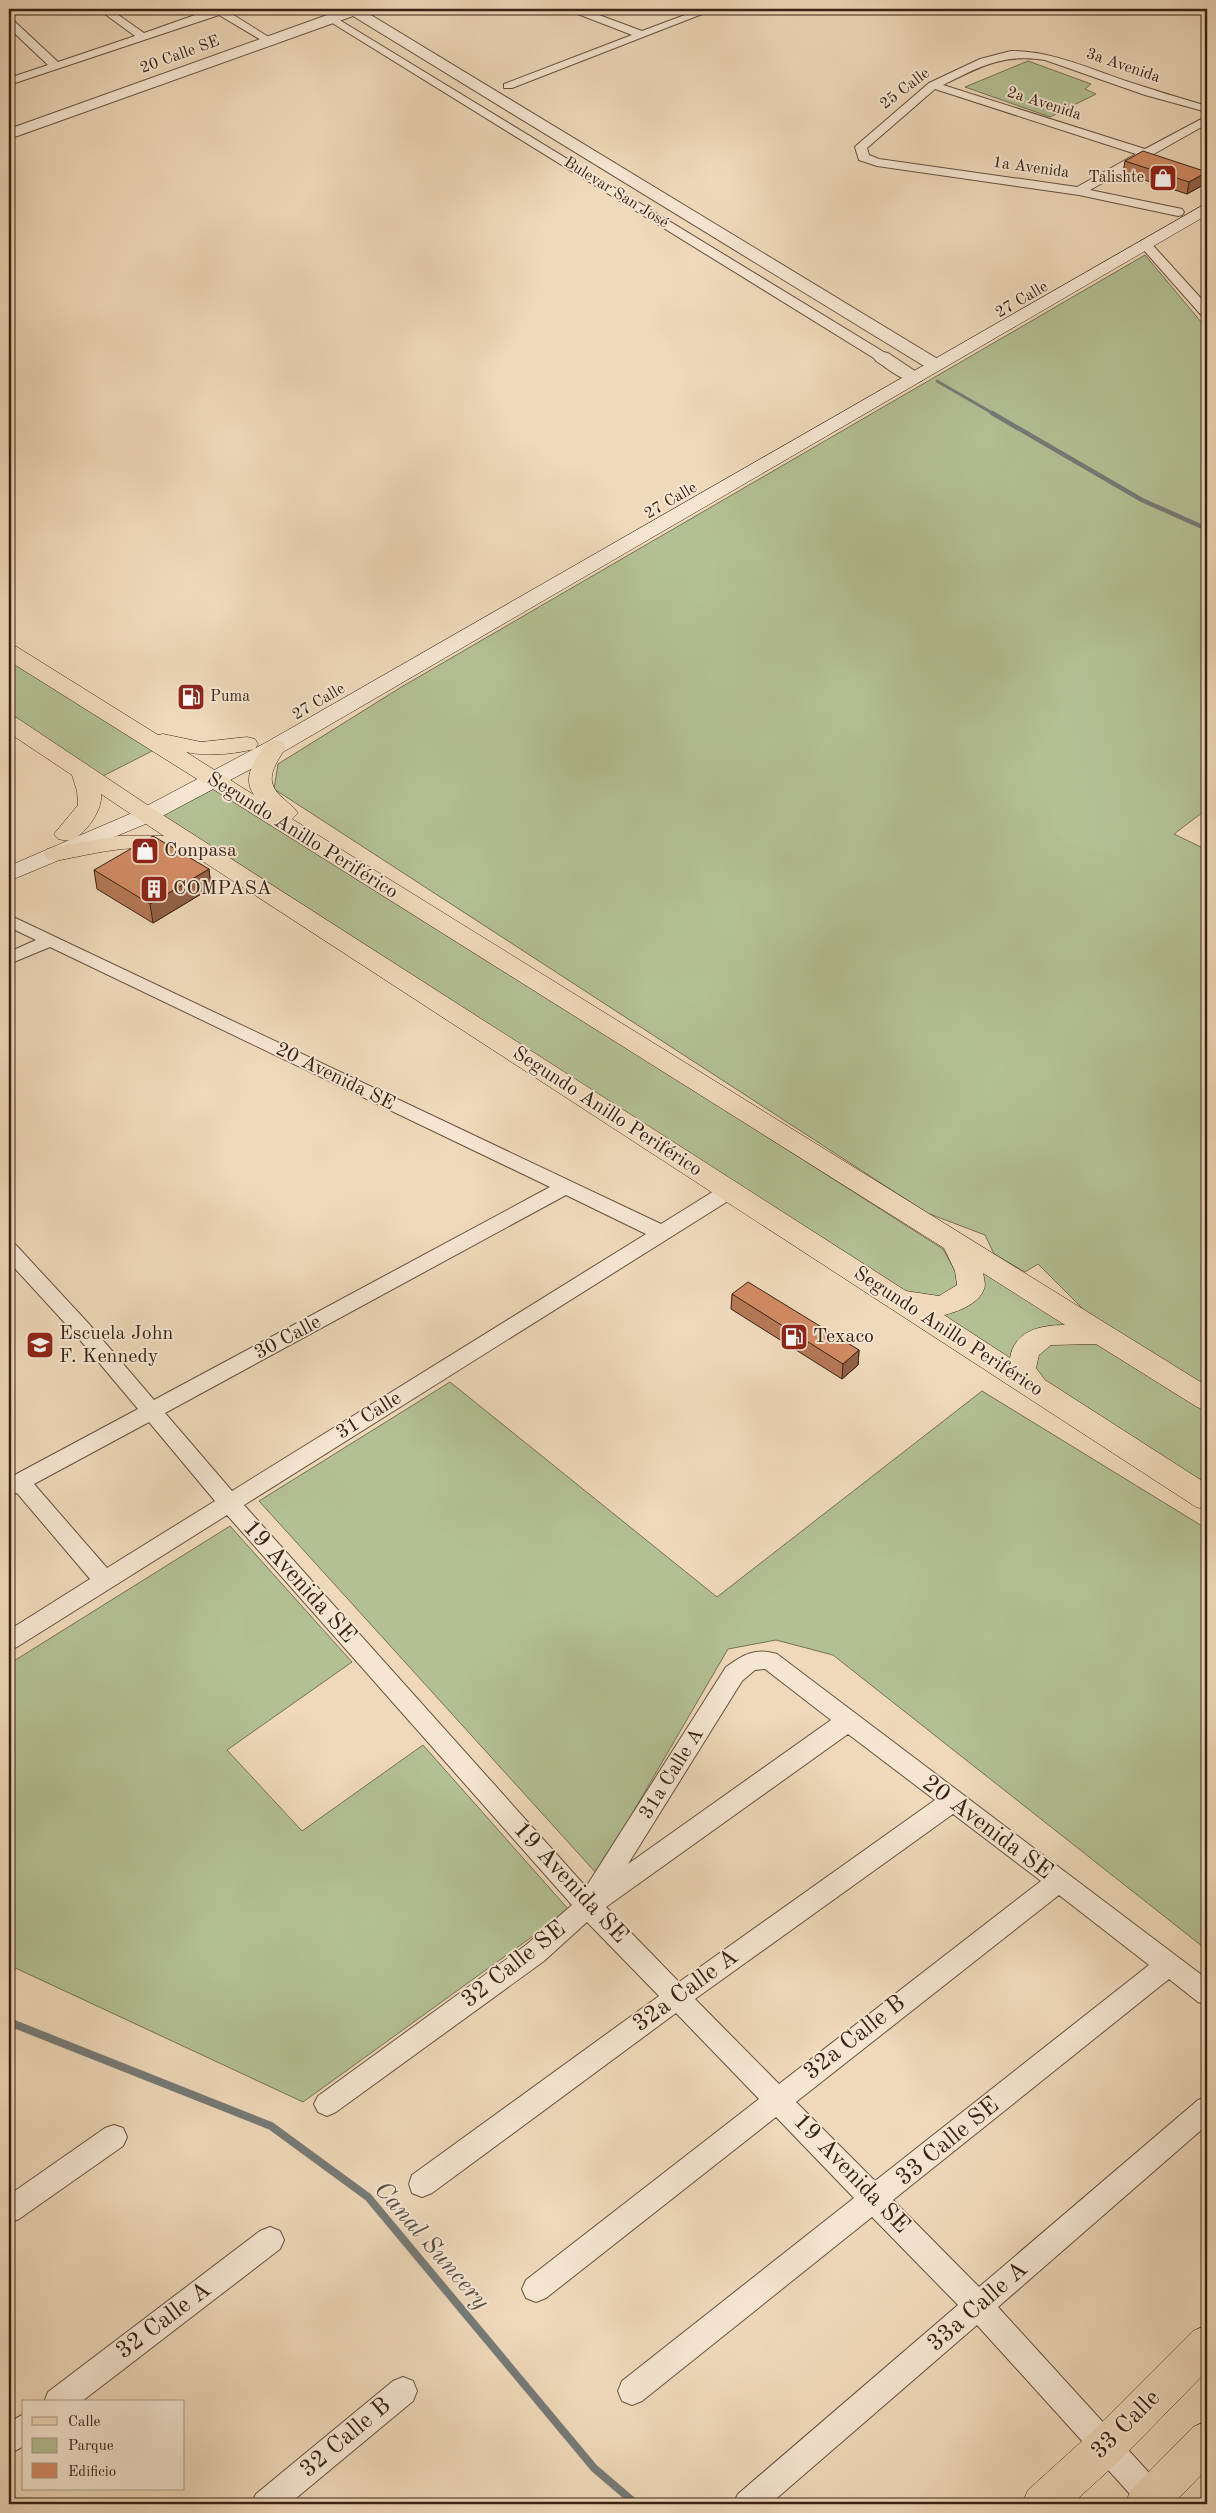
<svg xmlns="http://www.w3.org/2000/svg" width="1216" height="2513" font-family="'Old Standard TT',serif">
<style>
.green{fill:#b3c094;stroke:#767154}
.lines{fill:none;stroke-linecap:round;stroke-linejoin:round}
.stream-far2{stroke:#767b78;stroke-width:3}
.stream-far1{stroke:#767b78;stroke-width:4.5}
.stream{stroke:#767b78;stroke-width:8}
.minor-casing{stroke:#66503e;stroke-width:2}
.tertiary-casing{stroke:#66503e;stroke-width:2}
.secondary-casing{stroke:#392214;stroke-width:1}
.primary-casing{stroke:#392214;stroke-width:1}
.minor{fill:#f5e6d2;fill-rule:evenodd}
.tertiary{fill:#f5e6d2;fill-rule:evenodd}
.secondary{fill:#f5e6d2;fill-rule:evenodd}
.primary{fill:#efd9ba;fill-rule:evenodd}
.wall{fill:#b57856;stroke:#392214}
.shaded-wall{fill:#936146;stroke:#392214}
.building{fill:#d28b64;stroke:#392214}
.labels{text-anchor:middle;dominant-baseline:central;stroke-width:4;stroke-linejoin:round;paint-order:stroke}
.far-street-label{font-size:16px;fill:#392214;stroke:#f5e6d2}
.far-poi-label{font-size:16px;fill:#392214;stroke:#f5e6d2;text-anchor:end}
.street-label{font-size:20px;fill:#392214;stroke:#f5e6d2}
.poi-label{font-size:20px;fill:#392214;stroke:#f5e6d2;text-anchor:start}
.near-street-label{font-size:24px;fill:#392214;stroke:#f5e6d2}
.near-water-label{font-size:25px;font-style:italic;fill:#574f46;stroke:#f5e6d2}
</style>
<rect width="100%" height="100%" fill="#efd9ba"/>
<filter id="stains"><feTurbulence type="fractalNoise" baseFrequency=".004" numOctaves="4"/><feColorMatrix values="0 0 0 0 .2 0 0 0 0 .09 0 0 0 0 .02 0 0 0 .5 -.17"/></filter>
<radialGradient id="worn" r=".72"><stop offset=".6" stop-color="#630" stop-opacity="0"/><stop offset="1" stop-color="#630" stop-opacity=".3"/></radialGradient>
<g class="green">
<path d="M1028,61L1091,84L1085,89L1096,94L1050,117L965,87Z"/>
<path d="M1145,255L1207,329V809L1174,834L1207,850V1387L1085,1311L1038,1264L1025,1272L994,1254L985,1235L927,1213L274,789L278,764L403,686Z"/>
<path d="M9,659L154,750L101,777L9,717Z"/>
<path d="M212,783L943,1249L960,1280L947,1298L901,1294L150,815Z"/>
<path d="M971,1262L1073,1329L1038,1330L1016,1375L917,1311L953,1307Z"/>
<path d="M1046,1337L1096,1339L1207,1407V1498L1037,1389L1028,1352Z"/>
<path d="M450,1382L717,1597L982,1391L1207,1529V1950L833,1655L776,1640L728,1649L597,1874L259,1501Z"/>
<path d="M230,1526L352,1662L227,1750L302,1831L423,1745L569,1910L303,2102L9,1965V1664Z"/>
</g>
<g class="lines">
<path class="stream-far2" d="M937,381L994,414"/>
<path class="stream-far1" d="M992,413L1142,500L1207,529"/>
<path class="stream" d="M9,2022L271,2126L368,2197L594,2468L636,2504"/>
<defs>
<g id="minor">
<path d="M98,9H110L144,33L212,9H224L275,41L270,44L266,43L219,15L9,85V78L48,65L9,28V19L13,20L58,62L135,36Z"/>
<path d="M569,9H583L642,31L701,9H715L512,88H504V84L632,35L570,11Z"/>
<path d="M333,16L887,354L889,357L887,360H877L329,21L328,19Z"/>
<path d="M1011,51C1051,51 1088,68 1126,81C1153,90 1180,98 1207,106V112L1145,95L1045,60C1004,53 979,67 943,85L1145,149L1207,116V124L1090,190L1182,209L1184,212L1182,215L1178,216L1079,195L877,166L859,160L855,147L857,145L929,83L980,59ZM935,89L1136,154L1077,187L879,159L869,155L867,148Z"/>
<path d="M1145,240L1149,241L1207,305V317L1202,316L1141,247L1139,244L1141,241Z"/>
<path d="M9,915L661,1224L722,1186L729,1184L736,1186L739,1191L736,1196L244,1505L586,1887L726,1667C742,1655 756,1647 777,1654L1207,1979V2005L1198,2002L1169,1979L893,2200L979,2287L1198,2100L1207,2097V2125L998,2307L1162,2487L1167,2497L1164,2504H1139L977,2325L770,2504H733L738,2494L958,2305L872,2217L642,2401L632,2405L622,2401L618,2391L622,2381L854,2198L776,2117L546,2298L536,2302L526,2298L522,2289L526,2280L759,2099L676,2013L432,2193L422,2197L412,2193L409,2184L412,2175L659,1996L587,1922L544,1961L336,2112L327,2116L318,2112L314,2104L318,2096L526,1945L572,1905L227,1515L17,1647L9,1650V1630L90,1579L17,1493L9,1496V1478L138,1409L75,1334L9,1262V1243L16,1245L89,1324L154,1400L550,1187L50,947L9,964V952L36,940L9,927ZM566,1195L646,1234L232,1491L165,1413ZM149,1422L215,1501L107,1568L34,1484ZM765,1669L831,1720L628,1864L742,1681L755,1670ZM848,1734L935,1800L679,1982L606,1907ZM953,1814L1041,1881L779,2084L695,1999ZM1059,1895L1149,1965L875,2181L796,2102Z"/>
<path d="M114,2125L123,2128L127,2137L123,2146L19,2219L9,2223V2195L105,2128Z"/>
<path d="M270,2227L280,2231L284,2240L280,2249L81,2402H44L48,2392L260,2231Z"/>
<path d="M403,2377L413,2381L417,2391L413,2401L289,2504H251L256,2494L393,2381Z"/>
<path d="M24,2414V2446L9,2454V2422Z"/>
</g>
<g id="tertiary">
<path d="M344,9H361L941,361L944,365L941,369H929L353,16L9,139V129Z"/>
<path d="M882,352L888,353L924,377L921,381C906,385 889,369 876,361L873,357L876,353Z"/>
</g>
<path id="secondary" d="M1207,203V215L283,752L155,820L9,881V866L139,810L267,742Z"/>
<g id="primary">
<path d="M9,646L17,647L158,735L163,734L201,742L247,737L255,739L258,744L255,749C233,754 208,757 186,752L254,795C241,777 256,758 267,742L275,740L283,742L286,747C274,767 262,781 284,799C289,804 294,807 298,813L292,819L1207,1386V1411L1197,1407L1096,1344L1051,1345L1039,1355L1036,1368L1045,1380L1207,1484V1510L1196,1507L190,853C175,857 153,848 136,848C109,849 82,856 55,861L47,859L43,854L47,849L55,847L118,836H164L101,794C103,809 87,832 74,839C69,842 63,840 58,839L54,834L78,805L77,791L72,775L9,733V716L17,718L155,810L906,1291L939,1296L957,1285L955,1271L944,1248L9,661ZM983,1273L1065,1325C1042,1325 1014,1330 1010,1358L944,1315C957,1312 979,1304 984,1289C986,1285 984,1278 983,1273Z"/>
<path d="M1207,2325V2371L1119,2461L1072,2504H1022L1028,2490L1091,2433L1193,2331Z"/>
<path d="M1207,2421V2469L1173,2504H1125L1131,2490L1193,2427Z"/>
</g>
</defs>
<use href="#minor" class="minor-casing"/>
<use href="#tertiary" class="tertiary-casing"/>
<use href="#secondary" class="secondary-casing"/>
<use href="#primary" class="primary-casing"/>
<use href="#minor" class="minor"/>
<use href="#tertiary" class="tertiary"/>
<use href="#secondary" class="secondary"/>
<use href="#primary" class="primary"/>
</g>
<g class="wall">
<path d="M1125,161L1207,172L1205,184L1187,194L1123,173Z"/>
<path d="M209,869L211,888L153,923L97,889L94,870Z"/>
<path d="M732,1294L859,1350L858,1365L842,1379L731,1309Z"/>
</g>
<g class="shaded-wall">
<path d="M1207,172L1205,184L1187,194L1189,182Z"/>
<path d="M209,869L211,888L153,923L150,904Z"/>
<path d="M859,1350L858,1365L842,1379L843,1364Z"/>
</g>
<g class="building">
<path d="M1143,151L1207,172L1189,182L1125,161Z"/>
<path d="M153,836L209,869L150,904L94,870Z"/>
<path d="M748,1282L859,1350L843,1364L732,1294Z"/>
</g>
<defs>
<symbol id="shop-square" viewBox="-11 -11 22 22"><rect x="-9" y="-9" width="18" height="18" rx="4" fill="#8f2418" stroke="#f5e6d2"/><path d="M-5-2.5h2.3a2.7 3.5 0 0 1 5.4 0H5L5.5 6h-11ZM-1.5-2.5h3a1.5 2.3 0 0 0-3 0Z" fill="#fff"/></symbol>
<symbol id="fuel-square" viewBox="-11 -11 22 22"><rect x="-9" y="-9" width="18" height="18" rx="4" fill="#8f2418" stroke="#f5e6d2"/><path d="M-5.5-6h7V0h2V4h1.3V-2.5L3-4.5l.8-.8L6-3V5H2.5V1h-1V6h-7ZM-4.2-4.7v3.2H.2V-4.7Z" fill="#fff"/></symbol>
<symbol id="building-square" viewBox="-11 -11 22 22"><rect x="-9" y="-9" width="18" height="18" rx="4" fill="#8f2418" stroke="#f5e6d2"/><path d="M-4-6H4V6H1V3H-1V6H-4ZM-2.5-4.3h1.7v1.8h-1.7ZM.8-4.3h1.7v1.8H.8ZM-2.5-1h1.7V.8h-1.7ZM.8-1h1.7V.8H.8Z" fill="#fff"/></symbol>
<symbol id="school-square" viewBox="-11 -11 22 22"><rect x="-9" y="-9" width="18" height="18" rx="4" fill="#8f2418" stroke="#f5e6d2"/><path d="M0-5L7-2L0 1L-7-2ZM-4 1L0 2.5L4 1V4Q0 6-4 4Z" fill="#fff"/></symbol>
</defs>
<g fill-rule="evenodd">
<use href="#shop-square" x="1147" y="162" width="32" height="32"/>
<use href="#fuel-square" x="175" y="681" width="32" height="32"/>
<use href="#shop-square" x="129" y="835" width="32" height="32"/>
<use href="#building-square" x="138" y="873" width="32" height="32"/>
<use href="#fuel-square" x="778" y="1321" width="32" height="32"/>
<use href="#school-square" x="24" y="1329" width="32" height="32"/>
</g>
<g class="labels">
<g class="far-street-label">
<text transform="translate(180 55) rotate(-20)">20 Calle SE</text>
<text transform="translate(1123 66) rotate(19)">3a Avenida</text>
<text transform="translate(905 89) rotate(-37)">25 Calle</text>
<text transform="translate(1044 104) rotate(18)">2a Avenida</text>
<text transform="translate(1031 168) rotate(8)">1a Avenida</text>
<text transform="translate(616 193) rotate(32)">Bulevar San José</text>
<text transform="translate(1022 300) rotate(-30)">27 Calle</text>
<text transform="translate(671 501) rotate(-30)">27 Calle</text>
<text transform="translate(319 702) rotate(-30)">27 Calle</text>
</g>
<g class="far-poi-label">
<text x="1144" y="178">Talishte</text>
<text x="210" y="697" text-anchor="start">Puma</text>
</g>
<g class="street-label">
<text transform="translate(302 836) rotate(32)">Segundo Anillo Periférico</text>
<text transform="translate(335 1077) rotate(26)">20 Avenida SE</text>
<text transform="translate(607 1112) rotate(33)">Segundo Anillo Periférico</text>
<text transform="translate(948 1332) rotate(33)">Segundo Anillo Periférico</text>
<text transform="translate(288 1338) rotate(-28)">30 Calle</text>
<text transform="translate(369 1416) rotate(-32)">31 Calle</text>
<text transform="translate(672 1774) rotate(-58)">31a Calle A</text>
</g>
<g class="poi-label">
<text x="164" y="851">Conpasa</text>
<text x="173" y="889">COMPASA</text>
<text x="59" y="1334">Escuela John<tspan x="59" dy="23">F. Kennedy</tspan></text>
<text x="813" y="1337">Texaco</text>
</g>
<g class="near-street-label">
<text transform="translate(299 1582) rotate(48)">19 Avenida SE</text>
<text transform="translate(987 1828) rotate(37)">20 Avenida SE</text>
<text transform="translate(570 1883) rotate(47)">19 Avenida SE</text>
<text transform="translate(514 1965) rotate(-38)">32 Calle SE</text>
<text transform="translate(686 1991) rotate(-36)">32a Calle A</text>
<text transform="translate(855 2038) rotate(-38)">32a Calle B</text>
<text transform="translate(948 2142) rotate(-39)">33 Calle SE</text>
<text transform="translate(851 2174) rotate(46)">19 Avenida SE</text>
<text transform="translate(978 2307) rotate(-41)">33a Calle A</text>
<text transform="translate(164 2321) rotate(-37)">32 Calle A</text>
<text transform="translate(1126 2425) rotate(-45)">33 Calle</text>
<text transform="translate(346 2438) rotate(-40)">32 Calle B</text>
</g>
<g class="near-water-label">
<text transform="translate(431 2246) rotate(49)">Canal Suncery</text>
</g>
</g>
<rect width="1216" height="2513" fill="none" stroke="#efd9ba" stroke-width="30"/>
<rect x="10" y="10" width="1196" height="2493" fill="none" stroke="#392214" stroke-width="2.5"/>
<rect x="15" y="15" width="1186" height="2483" fill="none" stroke="#392214"/>
<rect x="22" y="2400" width="162" height="90" fill="#f5e6d2" stroke="#aa9886"/>
<rect x="32" y="2417" width="25" height="8" fill="#efd9ba" stroke="#aa9886"/>
<text x="68" y="2426" font-size="15" fill="#392214">Calle</text>
<rect x="32" y="2438" width="25" height="15" fill="#b3c094" stroke="#aa9886"/>
<text x="68" y="2450" font-size="15" fill="#392214">Parque</text>
<rect x="32" y="2463" width="25" height="15" fill="#d28b64" stroke="#aa9886"/>
<text x="68" y="2476" font-size="15" fill="#392214">Edificio</text>
<rect width="100%" height="100%" filter="url(#stains)"/>
<rect width="100%" height="100%" fill="url(#worn)"/>
</svg>
